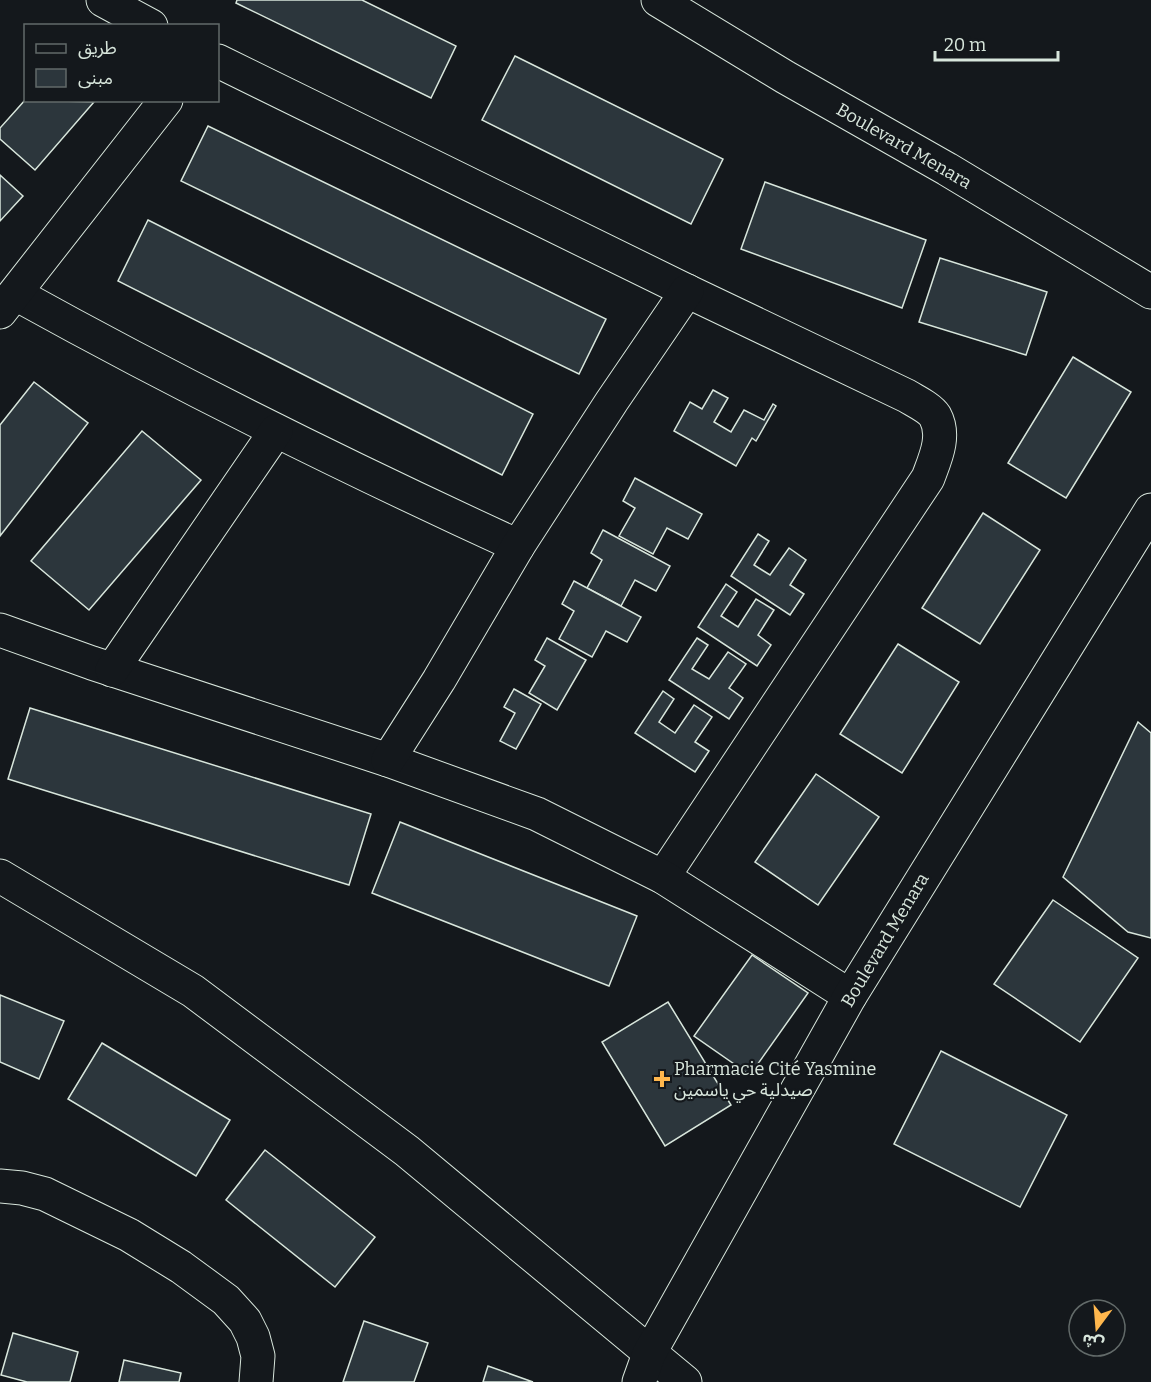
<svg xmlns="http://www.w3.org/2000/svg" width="1151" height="1382" font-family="Bitter,'Noto Sans Arabic',serif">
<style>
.building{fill:#2c363c;stroke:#d8e6dc;stroke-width:1.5}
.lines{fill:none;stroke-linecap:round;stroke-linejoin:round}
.minor-casing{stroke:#d8e6dc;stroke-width:35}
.minor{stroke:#14181c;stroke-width:33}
.poi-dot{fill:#ffb74d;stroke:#14181c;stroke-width:2}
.labels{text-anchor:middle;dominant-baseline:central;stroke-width:4.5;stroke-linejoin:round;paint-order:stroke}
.street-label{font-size:18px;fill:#d8e6dc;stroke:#14181c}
.poi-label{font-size:18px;fill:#d8e6dc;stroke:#14181c;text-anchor:start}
</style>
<rect width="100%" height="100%" fill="#14181c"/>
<g class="building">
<path d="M237,0H362L456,46L431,98L236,3Z"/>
<path d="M515,56L723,159L691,224L482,120Z"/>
<path d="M26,99V100L94,102L35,170L0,139V128Z"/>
<path d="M208,126L606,319L579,374L181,181Z"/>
<path d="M0,175L23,196L0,221Z"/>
<path d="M765,182L926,240L902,308L741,249Z"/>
<path d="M148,220L533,414L502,475L118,281Z"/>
<path d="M940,258L1047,292L1026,355L919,322Z"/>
<path d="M1073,357L1131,392L1066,498L1008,463Z"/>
<path d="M34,382L88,423L0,536V425Z"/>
<path d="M713,390L728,398L714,422L731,432L744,410L764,420L773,404L776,406L756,441L752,438L736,466L674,431L690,402L702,409Z"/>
<path d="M142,431L201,480L89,610L31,561Z"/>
<path d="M635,478L702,514L688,539L667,528L653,554L619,536L635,508L623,501Z"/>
<path d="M983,513L1040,550L980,644L922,608Z"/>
<path d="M603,530L670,566L656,591L635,580L621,606L587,588L602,560L591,553Z"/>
<path d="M758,534L769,541L754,565L770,575L789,548L806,560L790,585L804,594L790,615L731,576Z"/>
<path d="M574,581L641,617L627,642L606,631L592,657L559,639L574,611L562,604Z"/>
<path d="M726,584L737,592L721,616L738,627L756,599L774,610L758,635L771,645L757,666L698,627Z"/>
<path d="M547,638L586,660L557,710L529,693L545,666L535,660Z"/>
<path d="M697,638L708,645L692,669L709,679L728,652L746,664L729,688L743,698L729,719L669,680Z"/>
<path d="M898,644L959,682L902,773L840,734Z"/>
<path d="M514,689L541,704L516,749L500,741L515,713L504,707Z"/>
<path d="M663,691L674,699L659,722L675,733L694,705L712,717L695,742L709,751L695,772L635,733Z"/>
<path d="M30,708L371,814L349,885L8,779Z"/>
<path d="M1138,722L1151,733V938L1128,932L1063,877Z"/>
<path d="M816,774L879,817L818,905L755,862Z"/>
<path d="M400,822L637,916L609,986L372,893Z"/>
<path d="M1053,900L1138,958L1080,1042L994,984Z"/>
<path d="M752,955L808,993L750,1075L694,1036Z"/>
<path d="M0,995L64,1021L39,1079L0,1062Z"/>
<path d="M668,1002L731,1105L665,1146L602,1042Z"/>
<path d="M102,1043L230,1120L196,1176L68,1099Z"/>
<path d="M941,1051L1067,1115L1020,1207L894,1144Z"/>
<path d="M265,1150L375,1237L335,1287L226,1200Z"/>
<path d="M364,1321L428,1343L414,1382H343Z"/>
<path d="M13,1333L78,1352L70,1382H27L1,1375Z"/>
<path d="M124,1360L181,1373L179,1382H119Z"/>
<path d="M488,1366L533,1382H483Z"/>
</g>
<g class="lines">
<defs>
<g id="minor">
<path d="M103,0L151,26"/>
<path d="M658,0L785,77L947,169L1151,292"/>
<path d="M218,61L687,291L907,396C915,401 930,408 935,416C946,436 935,459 928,478L663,877"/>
<path d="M16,294C180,385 348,468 518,546"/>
<path d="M0,312L166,100"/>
<path d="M0,630L92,663L388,760L537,814L663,877L850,996"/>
<path d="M112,670L276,431"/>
<path d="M388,760L439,680L518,546L612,401L687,291"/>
<path d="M0,876L193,991L407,1151L685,1382"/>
<path d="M0,1186L22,1188L45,1194L129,1235L181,1267L226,1300L245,1321L253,1337L258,1356L256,1382"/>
<path d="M639,1382L649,1354L850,996L1151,510"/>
</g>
</defs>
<use href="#minor" class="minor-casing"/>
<use href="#minor" class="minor"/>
</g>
<path class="poi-dot" d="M659 1070h6v6h6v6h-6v6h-6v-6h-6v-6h6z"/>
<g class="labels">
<g class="street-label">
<text transform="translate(904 146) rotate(30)">Boulevard Menara</text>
<text transform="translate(885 940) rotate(-59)">Boulevard Menara</text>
</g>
<g class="poi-label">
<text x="674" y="1069">Pharmacie Cité Yasmine<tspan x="674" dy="21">صيدلية حي ياسمين</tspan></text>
</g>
</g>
<rect x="24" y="24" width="195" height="78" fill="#14181c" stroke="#626a69" stroke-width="1.5"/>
<rect x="36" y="44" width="30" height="9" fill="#14181c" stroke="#626a69" stroke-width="1.5"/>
<text x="78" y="54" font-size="18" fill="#d8e6dc">طريق</text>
<rect x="36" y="69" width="30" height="18" fill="#2c363c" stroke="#626a69" stroke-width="1.5"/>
<text x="78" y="84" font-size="18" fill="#d8e6dc">مبنى</text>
<g transform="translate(1097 1328) rotate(196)"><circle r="28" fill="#14181c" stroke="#626a69" stroke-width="1.5"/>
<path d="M0-4.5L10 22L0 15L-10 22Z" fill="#ffb74d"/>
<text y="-9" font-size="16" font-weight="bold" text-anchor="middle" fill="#d8e6dc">ش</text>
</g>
<path d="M935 51v9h123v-9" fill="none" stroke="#d8e6dc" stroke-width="3"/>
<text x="944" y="51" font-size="18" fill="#d8e6dc" stroke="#14181c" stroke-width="4.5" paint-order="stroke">20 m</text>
</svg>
